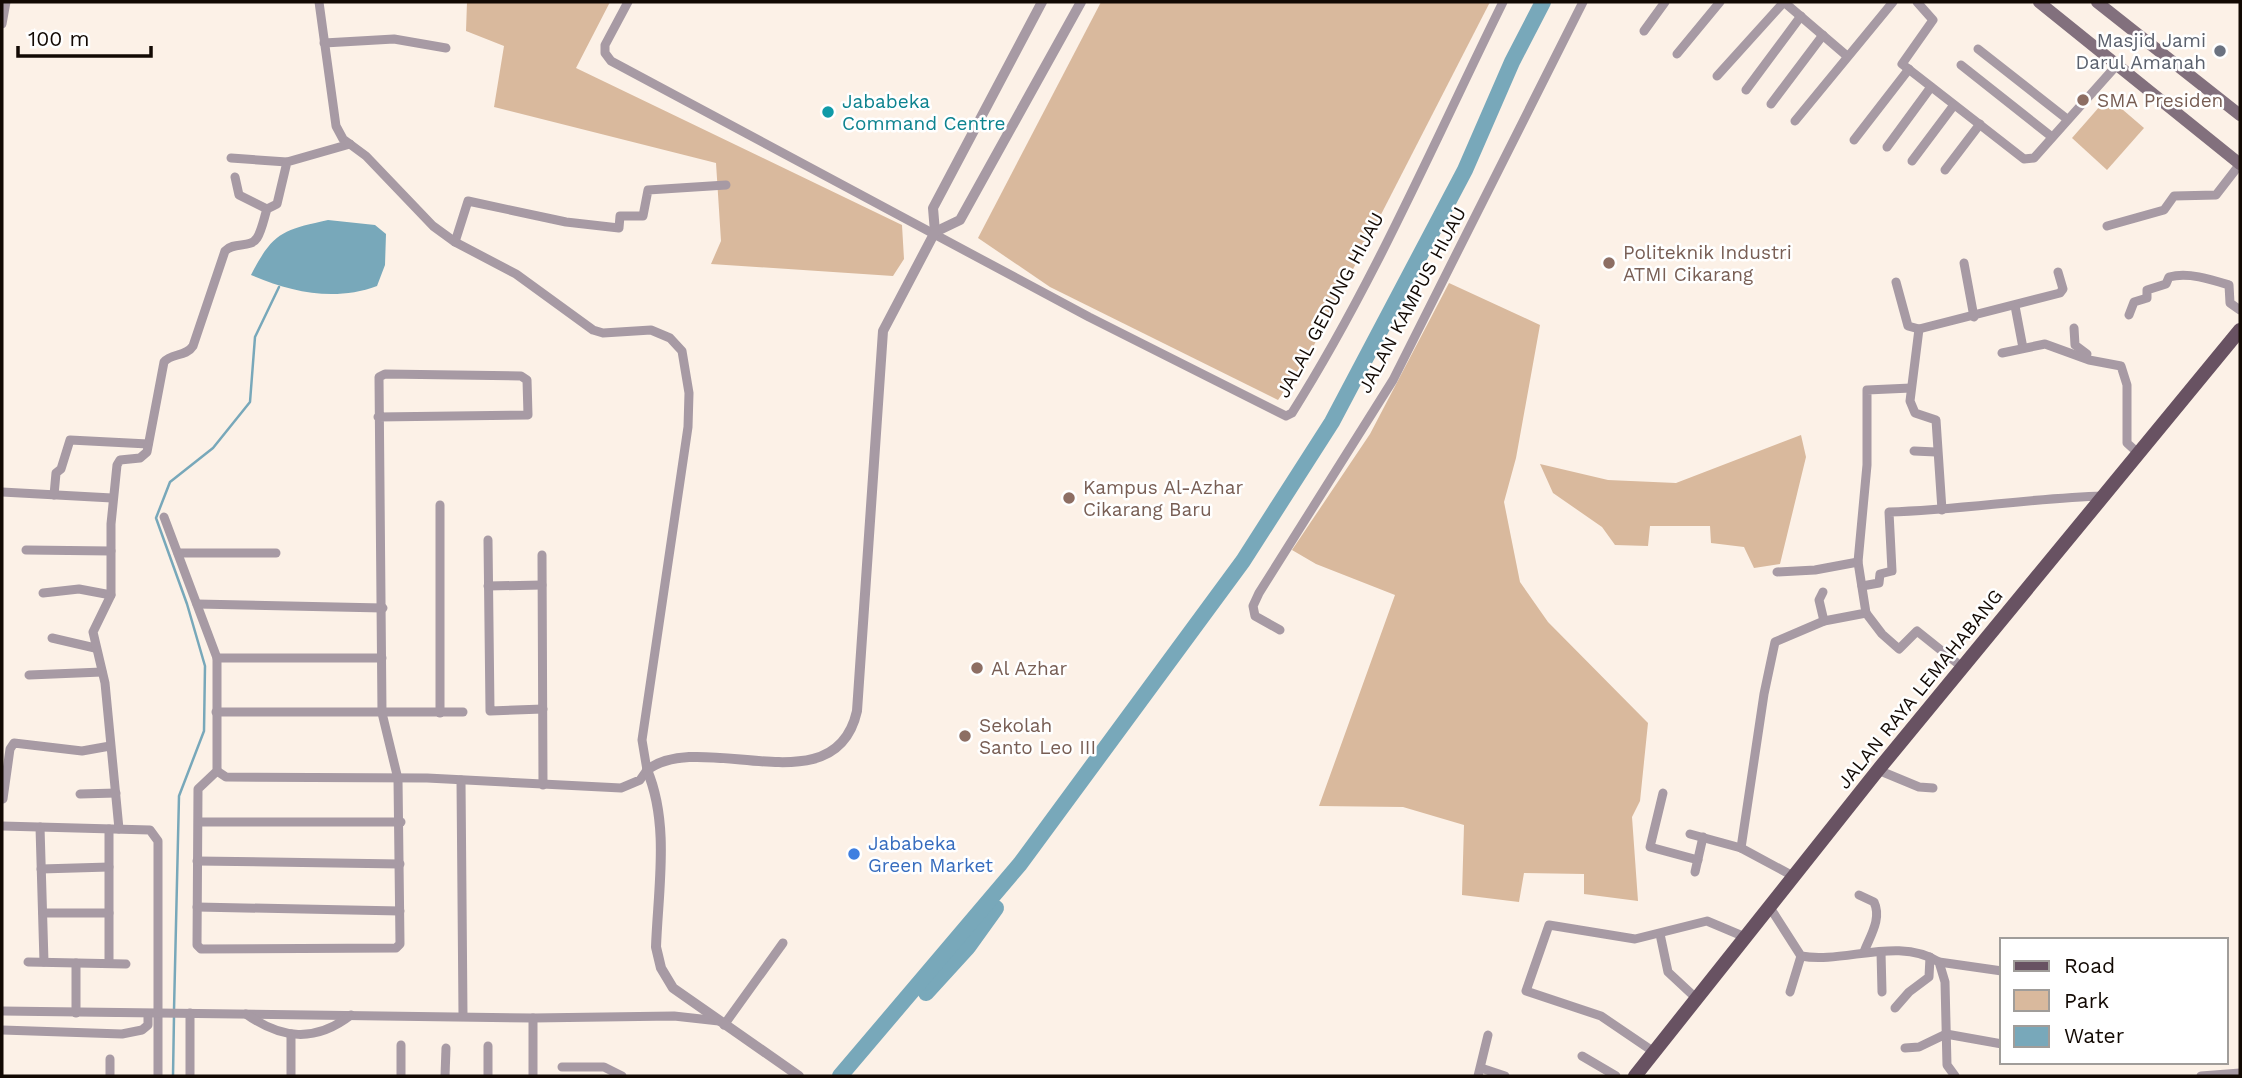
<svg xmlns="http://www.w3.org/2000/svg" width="2242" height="1078" font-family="'Work Sans',sans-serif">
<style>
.green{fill:#d9b99d}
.water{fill:#78a8ba}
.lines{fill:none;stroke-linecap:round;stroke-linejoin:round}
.stream{stroke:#78a8ba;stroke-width:2.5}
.river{stroke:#78a8ba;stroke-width:16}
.minor{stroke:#a79aa4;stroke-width:9}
.tertiary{stroke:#a79aa4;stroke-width:10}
.secondary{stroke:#82707d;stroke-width:12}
.primary{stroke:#685262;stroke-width:14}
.worship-dot{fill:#6b7280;stroke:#fff;stroke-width:2.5}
.education-dot{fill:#8d6e63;stroke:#fff;stroke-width:2.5}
.culture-dot{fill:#0f9aa8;stroke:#fff;stroke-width:2.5}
.shop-dot{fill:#3f7fe0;stroke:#fff;stroke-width:2.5}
.labels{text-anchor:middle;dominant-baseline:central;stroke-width:5;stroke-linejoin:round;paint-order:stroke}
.worship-label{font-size:19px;fill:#5b616d;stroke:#fff;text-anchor:end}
.education-label{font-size:19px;fill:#785e54;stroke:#fff;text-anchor:start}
.culture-label{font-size:19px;fill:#0d838f;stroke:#fff;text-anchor:start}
.street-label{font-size:19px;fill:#120903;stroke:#fff}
.shop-label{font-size:19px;fill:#366cbe;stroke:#fff;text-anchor:start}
</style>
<rect width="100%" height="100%" fill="#fcf1e7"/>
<g class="green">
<path d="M467,2H610L576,68L902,225L904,259L893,276L711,264L721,241L716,163L494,107L504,46L466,31Z"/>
<path d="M1101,2H1490L1311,351L1278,400L1050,287L978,238Z"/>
<path d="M2108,97L2144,128L2107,170L2072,138Z"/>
<path d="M1449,283L1540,325L1516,458L1504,502L1520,582L1548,622L1648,723L1640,801L1632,817L1638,901L1584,894V874L1524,873L1519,902L1462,895L1464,825L1403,807L1319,806L1395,595L1316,564L1292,550L1370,434Z"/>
<path d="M1801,435L1806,457L1780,564L1754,568L1744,547L1711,543L1710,526H1650L1648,546L1615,545L1602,527L1553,493L1540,464L1608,480L1676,483Z"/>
</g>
<path class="water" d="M328,220L375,225L386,234L385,265L377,286C334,302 291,292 251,275C273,232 283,230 328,220Z"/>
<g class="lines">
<g class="stream">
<path d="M174,1010L179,796L204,731L205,666L187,604L156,518L170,482L213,448L250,402L255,337L279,287"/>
<path d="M173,1076L174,1016"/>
</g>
<g class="river">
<path d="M926,993L968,947L996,908"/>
<path d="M840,1076L1020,864L1243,561L1332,422L1465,170L1512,62L1543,2"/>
</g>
<g class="minor">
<path d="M628,2L605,45V53L611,61L1089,317L1286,416L1292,413C1374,283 1435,140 1503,2"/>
<path d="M1784,2L1847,56"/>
<path d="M1917,2L1933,20L1902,64L2024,159L2034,158L2116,66"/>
<path d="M2,24L6,2"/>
<path d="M1644,31L1665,2"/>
<path d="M324,43L394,39L446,48"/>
<path d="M1978,49L2067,119"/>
<path d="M1677,54L1720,2"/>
<path d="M1961,65L2052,137"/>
<path d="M1717,76L1784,2"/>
<path d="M1746,90L1801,16"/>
<path d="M1771,104L1823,35"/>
<path d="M1795,121L1893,2"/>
<path d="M1854,140L1909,69"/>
<path d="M1887,147L1931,87"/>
<path d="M231,158L287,162"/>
<path d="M1912,161L1954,105"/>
<path d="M1945,170L1980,124"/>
<path d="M235,177L239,195L267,209"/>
<path d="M2107,226L2164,210L2174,196L2216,195L2240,164"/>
<path d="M455,242L468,201L566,222L619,228L620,216H643L648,190L726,185"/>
<path d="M1964,263L1974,317"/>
<path d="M1896,282L1908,326L1919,329L2060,293L2063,289L2058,272"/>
<path d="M2015,306L2023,348"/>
<path d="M2129,315L2134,302L2147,298V290L2166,284L2169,277C2188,272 2210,279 2229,285L2230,303L2240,310"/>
<path d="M2074,328L2075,345L2087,354"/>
<path d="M1919,329L1910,401L1915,413L1936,420L1942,510"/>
<path d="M2002,353L2045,344L2089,360L2121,366L2127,385V443L2138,453"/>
<path d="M1914,451L1936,452"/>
<path d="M2,492L112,498"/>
<path d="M54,495L56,473L61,469L70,440L148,444"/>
<path d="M164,517L217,658V771L198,789L197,945L201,949L396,948L400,944L398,779L382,713L379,377L385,374L521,376L527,380L528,415L378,417"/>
<path d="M488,540L490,711L543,709"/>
<path d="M26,550L111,551"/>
<path d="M178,553H276"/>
<path d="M542,555L543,785"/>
<path d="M1777,572L1815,570L1858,562"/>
<path d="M488,586L542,585"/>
<path d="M1862,586L1879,583L1880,574L1892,571L1889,512C1961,510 2031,498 2103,496"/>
<path d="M1823,592L1819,600L1824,621"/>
<path d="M43,593L79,589L111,595"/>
<path d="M197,604L383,608"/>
<path d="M1866,613L1882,634L1899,649L1917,631L1962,667"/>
<path d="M1280,630L1255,616L1253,606L1259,593L1393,380L1583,2"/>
<path d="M52,638L95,648"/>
<path d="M217,658H382"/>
<path d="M29,675L102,672"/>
<path d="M216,712H463"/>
<path d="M440,713V505"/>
<path d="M1878,770L1919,787L1933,788"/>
<path d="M217,771L226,777L427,778L621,788L640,780L647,770L642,740L688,427L689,393L682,351L670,338L651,330L603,333L593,330L516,274L455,242L433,226L366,156L343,139L336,126L319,2"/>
<path d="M461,780L463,1016"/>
<path d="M1663,793L1650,847L1698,860"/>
<path d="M80,794L116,793"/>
<path d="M3,799L10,749L14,743L82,751L110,746"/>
<path d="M199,822H401"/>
<path d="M2,826L150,830L158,841V1076"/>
<path d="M40,827L44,962"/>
<path d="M109,829V963"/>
<path d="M119,829L105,683L93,632L111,595V524L117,465L120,460L140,458L147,452L164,362C171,353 186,357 193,346L225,251C234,241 250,249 257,238C262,230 264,218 267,209L277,204L287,162L350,144"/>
<path d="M1690,834L1741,848L1793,876"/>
<path d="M1741,848L1764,694L1775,642L1824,621L1866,613L1858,562L1867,465V390L1911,388"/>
<path d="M197,861L400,864"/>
<path d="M41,869L109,867"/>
<path d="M1695,872L1703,837"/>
<path d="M1859,895L1874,902C1882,919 1870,936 1864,952"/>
<path d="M1769,906L1801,956C1844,964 1898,936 1939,962L1945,982L1947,1065L1955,1076"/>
<path d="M197,907L400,911"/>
<path d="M43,913H109"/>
<path d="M1660,934L1668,972L1697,999"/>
<path d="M1881,952L1882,992"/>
<path d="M28,962L126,964"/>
<path d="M1939,962L2002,971"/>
<path d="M1790,992L1801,956"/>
<path d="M1895,1008L1909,992L1929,977L1930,957"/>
<path d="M2,1011L533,1018L674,1016L719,1021"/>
<path d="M76,1013V963"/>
<path d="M246,1014C281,1039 315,1043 351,1015"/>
<path d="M533,1018V1076"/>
<path d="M724,1025L783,943"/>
<path d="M2,1030L122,1034L142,1030L148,1025V1014"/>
<path d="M291,1034V1076"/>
<path d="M1905,1048L1919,1047L1946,1034L2002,1044"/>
<path d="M1654,1052L1601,1016L1526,991L1549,925L1635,939L1707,921L1745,937"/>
<path d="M1582,1056L1616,1076"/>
<path d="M110,1059V1076"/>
<path d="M562,1067H604L622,1076"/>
<path d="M1481,1068L1505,1076"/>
<path d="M190,1076V1013"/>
<path d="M401,1076V1045"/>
<path d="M445,1076L446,1048"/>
<path d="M488,1076V1046"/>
<path d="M1478,1076L1488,1035"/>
<path d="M2201,1076L2240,1073"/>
</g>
<g class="tertiary">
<path d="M935,232L933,208L1042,2"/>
<path d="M799,1076L673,988L661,968L656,947C658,890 670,824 647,770C703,728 835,809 857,711L883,331L935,232L960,220L1081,2"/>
</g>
<g class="secondary">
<path d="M2039,2L2240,164"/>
<path d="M2097,2L2240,115"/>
</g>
<path class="primary" d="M1635,1076L1878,770L2240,330"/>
</g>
<circle class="worship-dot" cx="2220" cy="51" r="7"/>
<g class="education-dot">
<circle cx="2083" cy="100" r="7"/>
<circle cx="1609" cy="263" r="7"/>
<circle cx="1069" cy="498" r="7"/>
<circle cx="977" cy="668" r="7"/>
<circle cx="965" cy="736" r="7"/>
</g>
<circle class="culture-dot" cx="828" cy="112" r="7"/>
<circle class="shop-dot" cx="854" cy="854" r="7"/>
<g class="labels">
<g class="worship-label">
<text x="2206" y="40">Masjid Jami<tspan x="2206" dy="22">Darul Amanah</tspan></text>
</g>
<g class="education-label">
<text x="2097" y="100">SMA Presiden</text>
<text x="1623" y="252">Politeknik Industri<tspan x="1623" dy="22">ATMI Cikarang</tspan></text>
<text x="1083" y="487">Kampus Al-Azhar<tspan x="1083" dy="22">Cikarang Baru</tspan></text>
<text x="991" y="668">Al Azhar</text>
<text x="979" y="725">Sekolah<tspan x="979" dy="22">Santo Leo III</tspan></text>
</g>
<g class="culture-label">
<text x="842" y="101">Jababeka<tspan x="842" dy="22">Command Centre</tspan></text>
</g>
<g class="street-label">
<text transform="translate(1412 300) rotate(-62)">JALAN KAMPUS HIJAU</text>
<text transform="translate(1330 305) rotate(-62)">JALAL GEDUNG HIJAU</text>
<text transform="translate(1920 689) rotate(-51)">JALAN RAYA LEMAHABANG</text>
</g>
<g class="shop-label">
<text x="868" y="843">Jababeka<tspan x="868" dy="22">Green Market</tspan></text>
</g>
</g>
<rect width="2242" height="1078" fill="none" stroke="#120903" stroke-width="7"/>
<rect x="2000" y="938" width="228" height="126" fill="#ffffff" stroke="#a09d9a" stroke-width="2"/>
<rect x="2014" y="961" width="35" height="10" fill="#685262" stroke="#a09d9a" stroke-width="2"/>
<text x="2064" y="973" font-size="21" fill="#120903">Road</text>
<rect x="2014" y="990" width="35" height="21" fill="#d9b99d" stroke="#a09d9a" stroke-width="2"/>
<text x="2064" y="1008" font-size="21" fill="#120903">Park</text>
<rect x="2014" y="1026" width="35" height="21" fill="#78a8ba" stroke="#a09d9a" stroke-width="2"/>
<text x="2064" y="1043" font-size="21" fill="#120903">Water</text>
<path d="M18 46v10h133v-10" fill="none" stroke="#120903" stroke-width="3.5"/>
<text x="28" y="46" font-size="21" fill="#120903" stroke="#ffffff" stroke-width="5" paint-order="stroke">100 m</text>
</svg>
